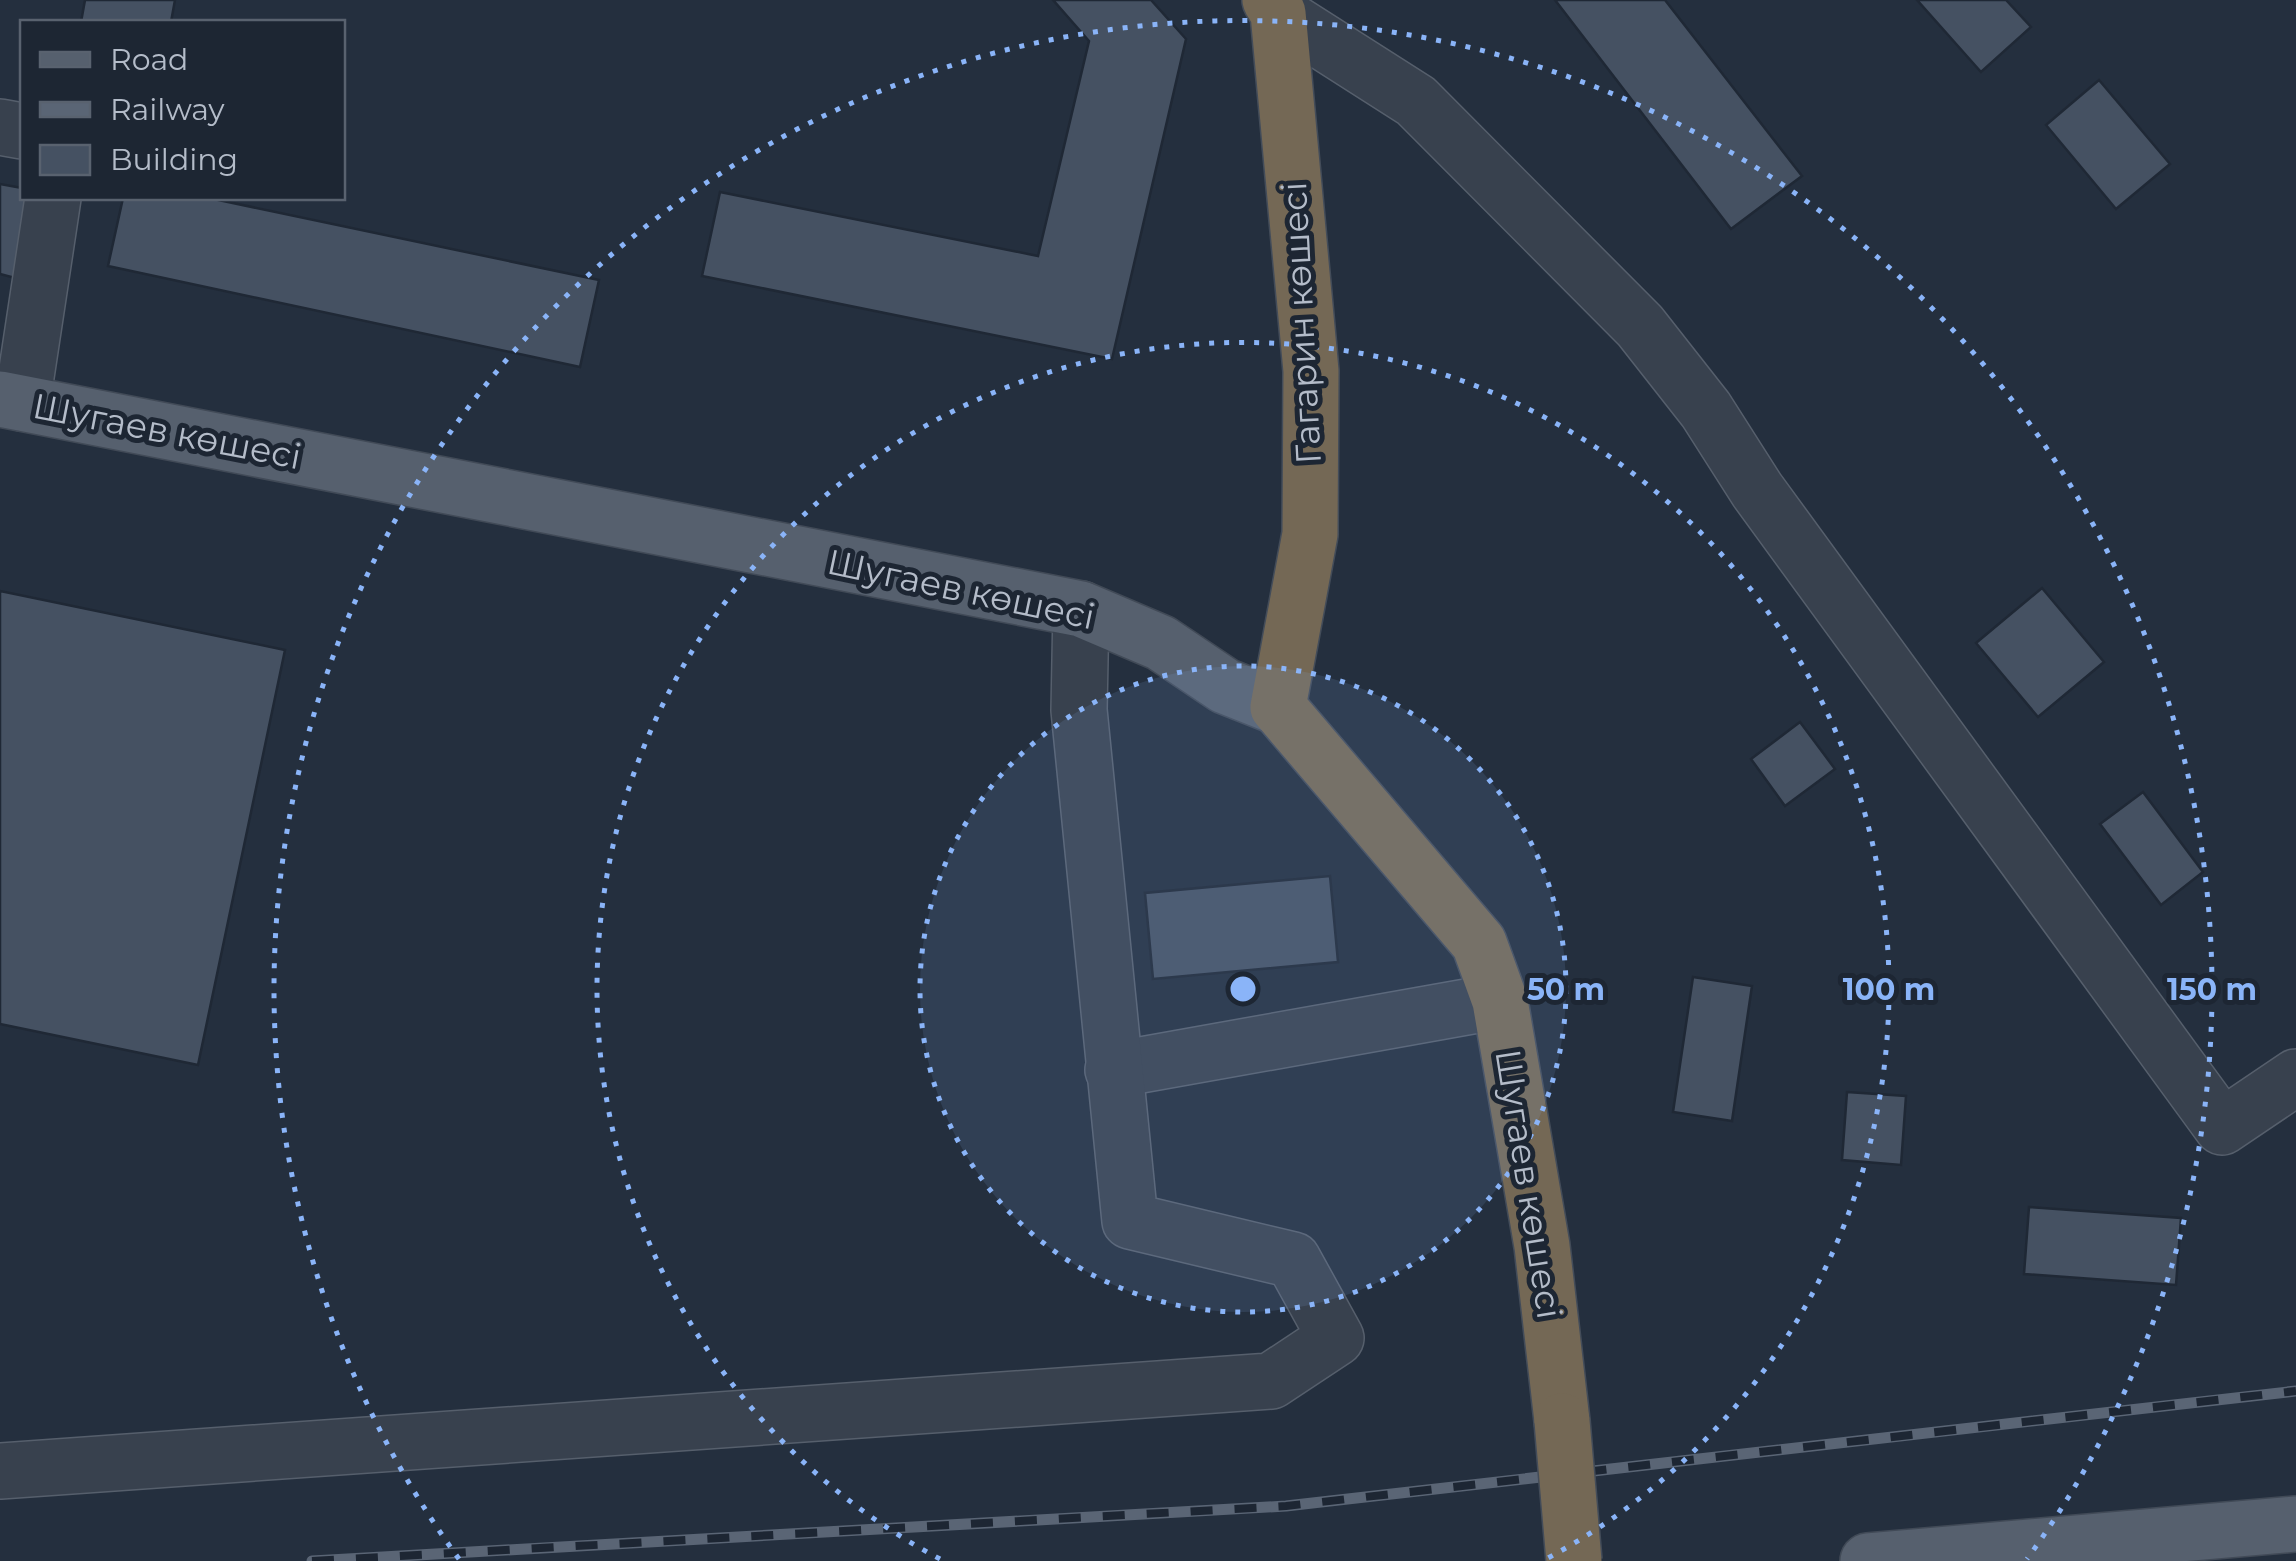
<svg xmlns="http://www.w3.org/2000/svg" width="2296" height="1561" font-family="Montserrat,sans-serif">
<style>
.building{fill:#455162;stroke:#1f2835;stroke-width:2.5}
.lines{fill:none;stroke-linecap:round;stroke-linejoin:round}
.minor-casing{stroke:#565f6c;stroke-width:58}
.major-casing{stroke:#414a57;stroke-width:58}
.highway-casing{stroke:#434c59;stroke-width:58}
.minor{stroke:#38414e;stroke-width:55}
.major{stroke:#56606e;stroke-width:55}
.highway{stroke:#746855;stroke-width:55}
.rail-casing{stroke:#5a6575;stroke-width:11}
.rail{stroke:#1d2633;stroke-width:8;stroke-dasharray:22;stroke-linecap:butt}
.highway-bridge-casing{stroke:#434c59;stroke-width:58;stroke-linecap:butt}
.highway-bridge{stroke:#746855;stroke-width:55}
.ring{fill:none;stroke:#8ab4f8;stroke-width:5;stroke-dasharray:5 10}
.labels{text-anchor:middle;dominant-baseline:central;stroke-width:10;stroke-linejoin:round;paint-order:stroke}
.street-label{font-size:35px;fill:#b4bcc9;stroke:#1d2633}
.centre{fill:#8ab4f8;stroke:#1d2633;stroke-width:5}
.ring-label{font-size:30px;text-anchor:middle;font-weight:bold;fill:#8ab4f8;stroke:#1d2633;stroke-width:10;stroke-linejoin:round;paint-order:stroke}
</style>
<rect width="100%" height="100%" fill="#242f3e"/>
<g class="building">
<path d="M85,0H175L171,22H81Z"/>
<path d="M1053,0H1151L1186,39L1112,359L702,276L720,192L1038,256L1089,41Z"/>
<path d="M1555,0H1665L1802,176L1731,229Z"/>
<path d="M1917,0H2006L2031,27L1981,72Z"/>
<path d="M2099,80L2170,164L2116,209L2046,125Z"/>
<path d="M0,184L22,188V198H33L15,278L0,274Z"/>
<path d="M123,198H209L599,280L580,367L108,266Z"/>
<path d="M2042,588L2104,662L2038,717L1976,643Z"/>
<path d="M0,591L285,650L198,1065L0,1024Z"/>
<path d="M1800,722L1835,769L1785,806L1751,759Z"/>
<path d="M2143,792L2203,872L2161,905L2100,824Z"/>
<path d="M1330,876L1338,962L1153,979L1145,893Z"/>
<path d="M1693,977L1752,986L1732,1121L1673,1112Z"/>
<path d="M1847,1092L1906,1096L1901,1165L1842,1160Z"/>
<path d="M2029,1207L2181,1218L2176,1285L2024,1274Z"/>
</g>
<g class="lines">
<defs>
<g id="minor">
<path d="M1278,13L1416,101L1640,326L1706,410L1757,490L2222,1127L2296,1077"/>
<path d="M0,127L22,131"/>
<path d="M22,403L53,198"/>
<path d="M1113,1070L1500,1001"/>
<path d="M0,1471L1271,1381L1336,1338L1293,1260L1130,1221L1079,710L1081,609"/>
</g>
<g id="major">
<path d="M0,399L1081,609L1161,643L1225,686L1278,707"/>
<path d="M1868,1561L2296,1524"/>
</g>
<path id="highway" d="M1270,0L1278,13L1311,371L1310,534L1278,707L1479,943L1500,1001L1542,1246L1562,1421"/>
</defs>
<use href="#minor" class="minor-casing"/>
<use href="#major" class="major-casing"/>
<use href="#highway" class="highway-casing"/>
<use href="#minor" class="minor"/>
<use href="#major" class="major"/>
<use href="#highway" class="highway"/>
<defs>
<path id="rail" d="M312,1561L1286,1506L2296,1391"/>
</defs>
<use href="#rail" class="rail-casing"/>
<use href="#rail" class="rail"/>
<defs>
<path id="highway-bridge" d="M1562,1421L1574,1561"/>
</defs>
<use href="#highway-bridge" class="highway-bridge-casing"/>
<use href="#highway-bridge" class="highway-bridge"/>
</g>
<circle cx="1243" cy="989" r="323" fill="#8ab4f8" fill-opacity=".12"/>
<g class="ring">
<circle cx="1243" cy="989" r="323"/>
<path d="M940 1559A646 646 0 1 1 1546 1559"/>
<path d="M459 1559A969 969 0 1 1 2027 1559"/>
</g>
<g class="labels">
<g class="street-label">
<text transform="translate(1301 323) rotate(-93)">Гагарин көшесі</text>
<text transform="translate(167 431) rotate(11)">Шугаев көшесі</text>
<text transform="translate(961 589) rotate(12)">Шугаев көшесі</text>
<text transform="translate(1529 1184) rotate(81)">Шугаев көшесі</text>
</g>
</g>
<circle cx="1243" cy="989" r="15" class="centre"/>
<g class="ring-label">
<text x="1566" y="1000">50 m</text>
<text x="1889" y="1000">100 m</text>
<text x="2212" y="1000">150 m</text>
</g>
<rect x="20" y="20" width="325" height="180" fill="#1d2633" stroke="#59626f" stroke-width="2.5"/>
<rect x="40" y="52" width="50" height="15" fill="#56606e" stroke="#59626f" stroke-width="2.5"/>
<text x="110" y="70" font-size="30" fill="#b4bcc9">Road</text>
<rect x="40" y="102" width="50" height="15" fill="#5a6575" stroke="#59626f" stroke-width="2.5"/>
<text x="110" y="120" font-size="30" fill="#b4bcc9">Railway</text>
<rect x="40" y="145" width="50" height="30" fill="#455162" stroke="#59626f" stroke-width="2.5"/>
<text x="110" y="170" font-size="30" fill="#b4bcc9">Building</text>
</svg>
